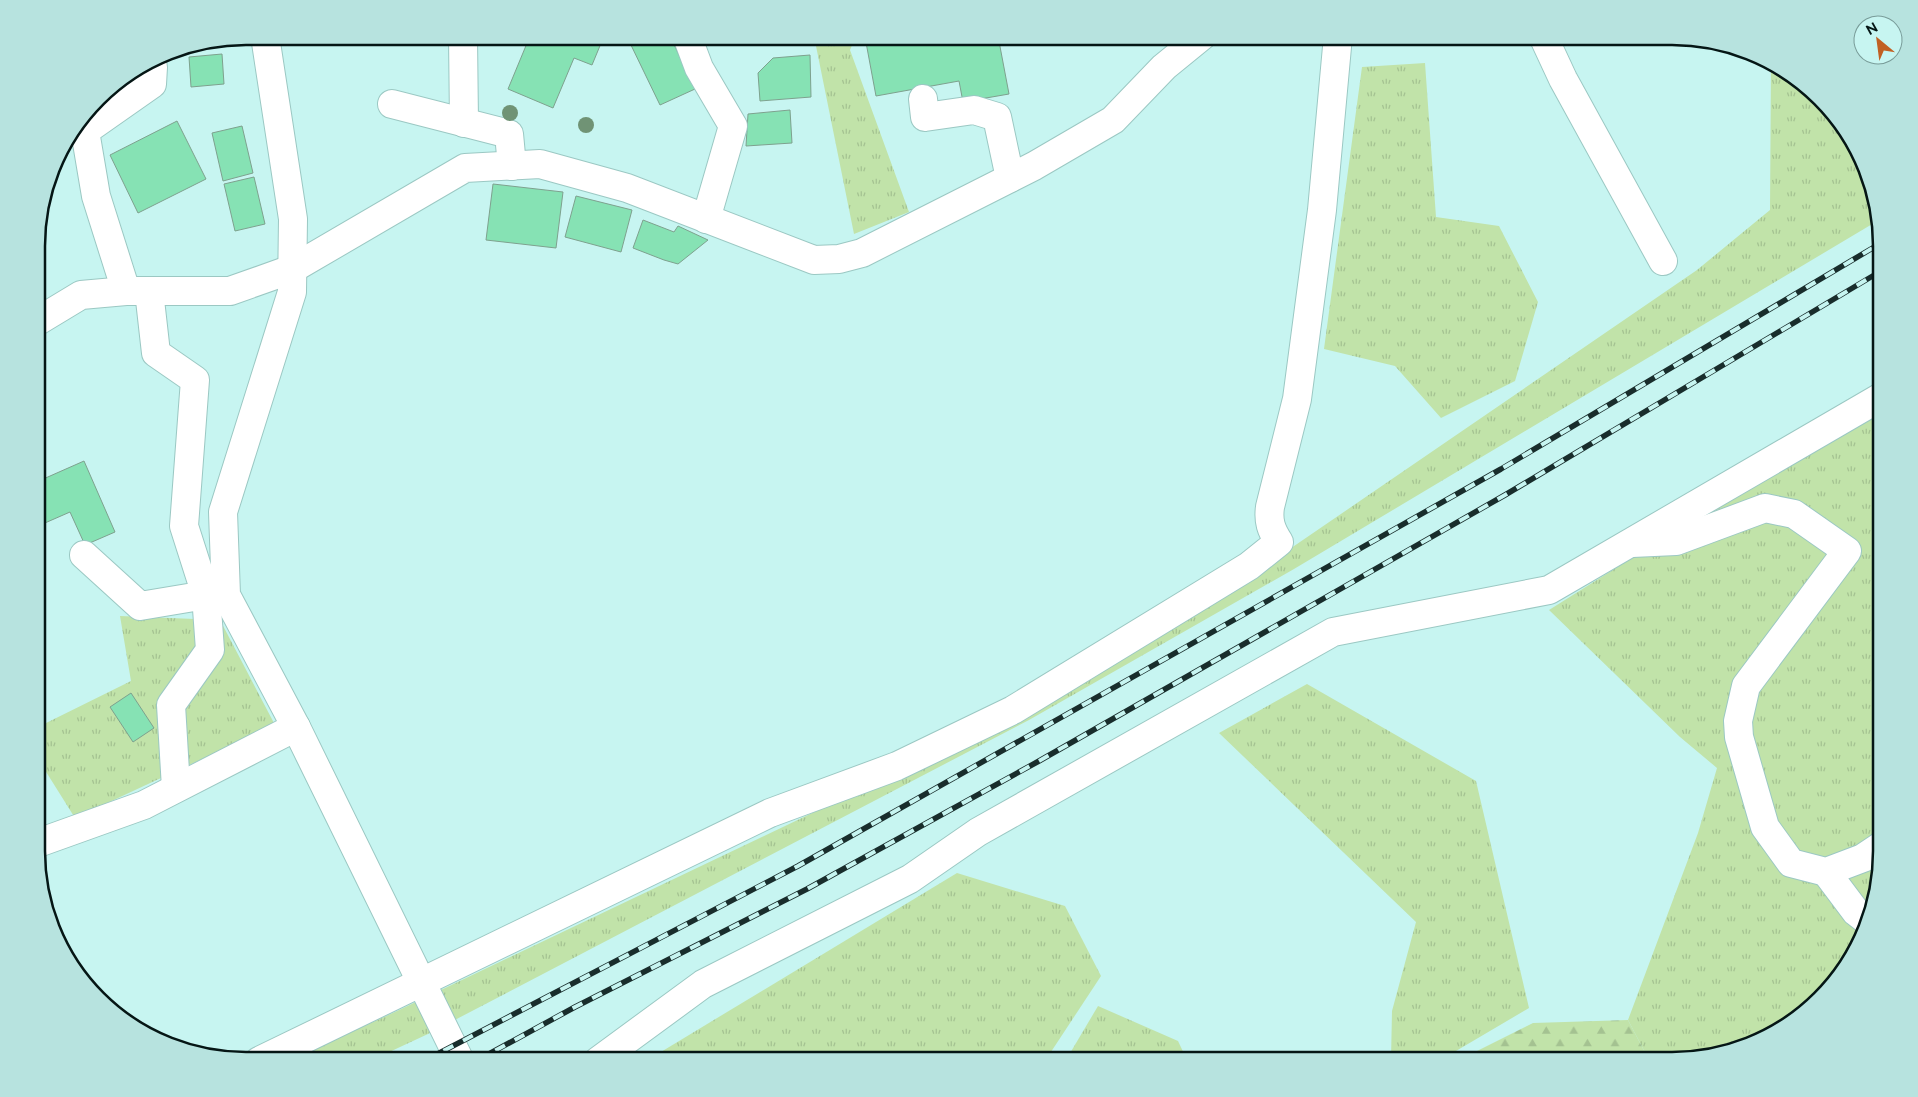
<svg xmlns="http://www.w3.org/2000/svg" width="1918" height="1097" font-family="Raleway,sans-serif">
<style>
.grass{fill:url(#grass-tufts)}
.forest{fill:url(#forest-firs)}
.building{fill:#86e2b4;stroke:#7ea18e}
.lines{fill:none;stroke-linecap:round;stroke-linejoin:round}
.minor-casing{stroke:#9bc8c3;stroke-width:30}
.minor{stroke:#fff;stroke-width:28}
.rail-casing{stroke:#192d2c;stroke-width:5.5}
.rail{stroke:#c7f5f1;stroke-width:4;stroke-dasharray:11;stroke-linecap:butt}
.tree{fill:#709375}
.rim{fill:none;stroke:#051615;stroke-width:2.5}
</style>
<defs>
<pattern id="grass-tufts" width="24" height="20" patternUnits="userSpaceOnUse" patternTransform="scale(1.25)"><rect width="24" height="20" fill="#c1e3a9"/><path d="M3 7l-1-3M5 7V3M7 7l1-3M15 17l-1-3M17 17v-4M19 17l1-3" fill="none" stroke="#a4c291"/></pattern>
<pattern id="forest-firs" width="22" height="20" patternUnits="userSpaceOnUse" patternTransform="scale(1.25)"><rect width="22" height="20" fill="#c1e3a9"/><path d="M5 1l3.5 6h-7zM16 11l3.5 6h-7z" fill="#a4c291"/></pattern>
</defs>
<rect width="100%" height="100%" fill="#c7f5f1"/>
<g class="grass">
<path d="M823,36H856L850,50L909,212L854,234L816,46Z"/>
<path d="M1771,62L1776,64L1846,130L1871,179L1879,220L1294,569L1029,720L428,1034L370,1061H288L397,1011L1026,711L1265,566L1697,270L1770,210Z"/>
<path d="M1425,63L1436,217L1499,226L1538,302L1515,381L1441,418L1395,366L1324,349L1362,67Z"/>
<path d="M1881,410V864L1854,955L1820,999L1777,1032L1685,1060H1649L1628,1020L1698,833L1717,768L1680,737L1549,610L1729,497Z"/>
<path d="M120,616L220,620L275,725L75,818L38,759V727L131,681Z"/>
<path d="M1307,684L1476,781L1529,1008L1456,1051L1450,1060H1391L1392,1011L1416,922L1219,733Z"/>
<path d="M957,873L1065,906L1101,976L1045,1061H646Z"/>
<path d="M1098,1006L1178,1041L1187,1060H1066Z"/>
</g>
<path class="forest" d="M1628,1020L1649,1060H1471L1477,1051L1533,1023Z"/>
<g class="building">
<path d="M530,36H604L592,65L574,58L553,108L508,89Z"/>
<path d="M644,36H670L695,89L660,105L630,43Z"/>
<path d="M871,36H998L1009,94L963,102L959,81L876,96L865,37Z"/>
<path d="M222,54L224,84L191,87L189,57Z"/>
<path d="M810,55L811,97L760,101L758,73L773,58Z"/>
<path d="M790,110L792,143L746,146L748,114Z"/>
<path d="M177,121L206,179L138,213L110,155Z"/>
<path d="M242,126L253,173L223,181L212,133Z"/>
<path d="M254,177L265,224L235,231L224,184Z"/>
<path d="M493,184L563,192L556,248L486,240Z"/>
<path d="M576,196L632,210L621,252L565,237Z"/>
<path d="M643,220L674,232L678,226L708,240L678,264L664,260L633,248Z"/>
<path d="M84,461L115,532L85,545L70,512L38,526V474L41,480Z"/>
<path d="M131,693L154,728L133,742L110,707Z"/>
<path d="M38,810L44,824L38,826Z"/>
</g>
<g class="lines">
<defs>
<g id="minor">
<path d="M265,36L293,219L292,292L223,512L226,595L296,727L460,1061"/>
<path d="M463,36L464,123"/>
<path d="M687,36L699,68L733,126L706,219"/>
<path d="M1543,36L1563,79L1663,261"/>
<path d="M923,99L925,117L974,110L997,117L1010,178"/>
<path d="M392,104L509,134L512,166"/>
<path d="M126,291L96,196L85,131L152,84L153,67L150,62"/>
<path d="M38,321L81,295L126,291H230L292,269L465,168L540,164L627,188L814,260L839,259L862,253L1034,166L1113,120L1164,67L1202,36"/>
<path d="M1632,543L1676,541L1765,508L1794,514L1847,551L1746,686L1738,721L1739,737L1765,827L1791,863L1826,872L1863,858L1881,846"/>
<path d="M84,555L140,606L206,595L184,526L195,380L156,353L149,291"/>
<path d="M176,788L171,705L210,650L206,595H224"/>
<path d="M38,843L144,805L296,727"/>
<path d="M1826,872L1856,912L1865,919"/>
<path d="M259,1061L770,813L897,766L1013,710L1249,566L1279,542C1271,530 1268,521 1270,507L1297,399L1322,210L1338,36"/>
<path d="M598,1061L703,984L910,879L978,832L1333,632L1549,590L1881,397"/>
</g>
</defs>
<use href="#minor" class="minor-casing"/>
<use href="#minor" class="minor"/>
<defs>
<g id="rail">
<path d="M424,1061L798,866L1501,469L1881,243"/>
<path d="M476,1061L575,1007L807,889L1039,761L1505,495L1881,271"/>
</g>
</defs>
<use href="#rail" class="rail-casing"/>
<use href="#rail" class="rail"/>
</g>
<g class="tree">
<circle cx="510" cy="113" r="8"/>
<circle cx="586" cy="125" r="8"/>
</g>
<path d="M0 0H1918V1097H0ZM246 45H1672A201 201 0 0 1 1873 246V851A201 201 0 0 1 1672 1052H246A201 201 0 0 1 45 851V246A201 201 0 0 1 246 45Z" fill="#b7e3df" fill-rule="evenodd"/>
<path class="rim" d="M246 45H1672A201 201 0 0 1 1873 246V851A201 201 0 0 1 1672 1052H246A201 201 0 0 1 45 851V246A201 201 0 0 1 246 45Z"/>
<g transform="translate(1878 40) rotate(331)"><circle r="24" fill="#c7f5f1" stroke="#799c99"/>
<path d="M0-4L9 19L0 12L-9 19Z" fill="#c16022"/>
<text y="-8" font-size="14" font-weight="bold" text-anchor="middle" fill="#051615">N</text>
</g>
</svg>
